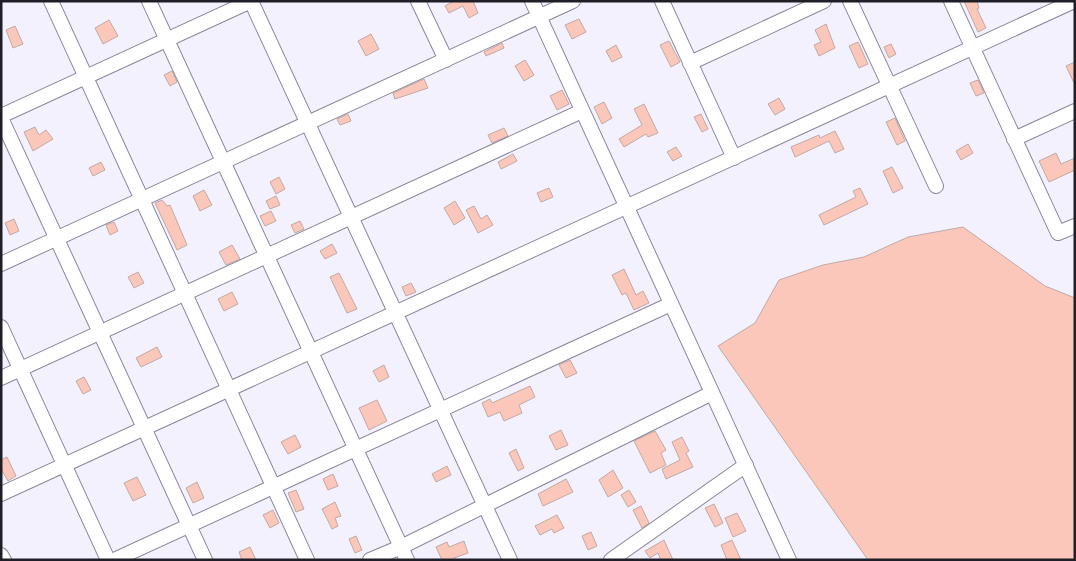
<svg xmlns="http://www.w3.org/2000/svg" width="1076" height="561" font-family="Inter,sans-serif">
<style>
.building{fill:#fbc7bb;stroke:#c2a9a3}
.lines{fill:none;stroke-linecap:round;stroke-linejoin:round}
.minor-casing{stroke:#8a879a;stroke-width:16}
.minor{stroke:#fff;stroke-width:14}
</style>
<rect width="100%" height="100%" fill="#f3f1fe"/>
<g class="building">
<path d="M454,1H473L478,13L469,18L463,6L449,13L445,6Z"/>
<path d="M964,1H977L979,8L977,9L986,28L978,32Z"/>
<path d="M579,19L586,32L572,39L565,25Z"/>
<path d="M109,20L118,36L103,44L95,28Z"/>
<path d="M826,24L835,48L819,56L814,45L821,42L815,30Z"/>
<path d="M15,26L23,44L13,48L6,30Z"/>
<path d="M371,34L379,49L366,56L358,41Z"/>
<path d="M669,41L680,62L671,67L660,45Z"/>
<path d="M858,42L868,64L859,68L849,46Z"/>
<path d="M502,43L504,48L486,56L484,52Z"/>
<path d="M891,44L896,54L889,58L884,47Z"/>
<path d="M616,45L622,57L612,62L606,51Z"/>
<path d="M525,60L534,75L524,81L515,66Z"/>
<path d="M1075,62V85L1066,66Z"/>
<path d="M172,71L177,82L170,86L164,75Z"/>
<path d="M424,79L428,88L395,99L393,93Z"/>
<path d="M978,80L984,93L976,96L970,83Z"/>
<path d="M562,90L569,104L557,110L550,96Z"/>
<path d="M779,98L785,109L775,115L768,104Z"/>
<path d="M604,102L612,118L602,124L594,107Z"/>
<path d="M644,104L658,133L648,137L646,134L624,147L619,139L642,125L634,109Z"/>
<path d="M348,114L351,121L340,125L337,119Z"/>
<path d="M701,114L708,129L702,132L694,117Z"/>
<path d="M895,118L905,141L897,145L886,122Z"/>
<path d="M35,127L39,135L46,130L53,139L33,151L24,132Z"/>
<path d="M504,128L508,136L492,143L488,135Z"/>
<path d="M835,131L844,149L835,153L829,141L795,157L791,147L819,135L820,138Z"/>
<path d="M968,144L973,153L961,160L956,151Z"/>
<path d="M676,147L682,156L673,161L667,152Z"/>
<path d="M1056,153L1061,164L1075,158V170L1049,182L1039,161Z"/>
<path d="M513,154L517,161L501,169L498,162Z"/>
<path d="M101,162L105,170L93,176L89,168Z"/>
<path d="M892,167L903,188L893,193L883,171Z"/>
<path d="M279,177L285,189L276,194L270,182Z"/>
<path d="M549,188L553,197L541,202L537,193Z"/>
<path d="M860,188L868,204L824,225L819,215L856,197L853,191Z"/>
<path d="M204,190L212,205L200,211L193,196Z"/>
<path d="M276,196L280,205L270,209L266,201Z"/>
<path d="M162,200L167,206L170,205L187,245L177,250L155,203Z"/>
<path d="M455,201L465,218L454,225L444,208Z"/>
<path d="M474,206L481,219L487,215L493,225L478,233L466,210Z"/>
<path d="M271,211L276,221L265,226L260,216Z"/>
<path d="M14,219L19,231L10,235L5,223Z"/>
<path d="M300,221L304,229L295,233L291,225Z"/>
<path d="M114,222L118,231L110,235L106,225Z"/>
<path d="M963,227L1045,286L1075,298V560H868L718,346L755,323L779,280L823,265L864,257L908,237Z"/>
<path d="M332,244L337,253L325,259L320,251Z"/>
<path d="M232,245L240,259L226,265L219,252Z"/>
<path d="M624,269L636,295L643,291L649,303L634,310L626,293L622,295L612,275Z"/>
<path d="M138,272L144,283L134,288L128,277Z"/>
<path d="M339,273L357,309L347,313L330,277Z"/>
<path d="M411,283L416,292L406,296L402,287Z"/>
<path d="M232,292L238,304L224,311L218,299Z"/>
<path d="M157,347L162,357L141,367L136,358Z"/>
<path d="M570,360L577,373L566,378L559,365Z"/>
<path d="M384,365L389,377L379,382L373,371Z"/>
<path d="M84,377L91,390L83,394L76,381Z"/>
<path d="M530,386L535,397L519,405L522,413L504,421L500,412L488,417L482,403L490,399L492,403Z"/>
<path d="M377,400L387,421L369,430L359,408Z"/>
<path d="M561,430L568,445L556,450L549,436Z"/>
<path d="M655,431L666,450L661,453L666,465L650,473L634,441Z"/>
<path d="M295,435L301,447L288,454L281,442Z"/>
<path d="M682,437L689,451L686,453L693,467L666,479L662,469L680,460L672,442Z"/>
<path d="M516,449L524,468L518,471L509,453Z"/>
<path d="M7,457L16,476L8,481L1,469V460Z"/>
<path d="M447,466L451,475L436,482L432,474Z"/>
<path d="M613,470L623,488L608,497L599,480Z"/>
<path d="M333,474L338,486L328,490L323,479Z"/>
<path d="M137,477L146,495L133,501L124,483Z"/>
<path d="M566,479L573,492L543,506L538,494Z"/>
<path d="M197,482L204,498L193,503L186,488Z"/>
<path d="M296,490L304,509L296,512L288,493Z"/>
<path d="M629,490L636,502L628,507L621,495Z"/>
<path d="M335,502L341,516L335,518L338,526L332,529L322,509Z"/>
<path d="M714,504L723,523L715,527L705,508Z"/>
<path d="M641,506L649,523L642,528L633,510Z"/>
<path d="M273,510L279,523L270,528L263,515Z"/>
<path d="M737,513L746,531L733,537L725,518Z"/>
<path d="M557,515L564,528L554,533L552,529L540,535L535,526Z"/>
<path d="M591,532L597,546L588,550L582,536Z"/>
<path d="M356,536L362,550L355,553L349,539Z"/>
<path d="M664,540L673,560H661L658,553L650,558L645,551Z"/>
<path d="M732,540L741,560H727L721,545Z"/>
<path d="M464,541L468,553L454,558L455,560H442L436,547L447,542L449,547Z"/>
<path d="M250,547L256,560H242L239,552Z"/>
</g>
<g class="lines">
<defs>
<g id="minor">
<path d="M51,1L307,560"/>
<path d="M149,1L407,560"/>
<path d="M251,1L510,560"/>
<path d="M418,1L446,60"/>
<path d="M532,1L789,560"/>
<path d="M662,1L734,158"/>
<path d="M850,1L936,186"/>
<path d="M951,1L1058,233L1075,226"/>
<path d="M690,63L824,1"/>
<path d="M1,116L251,1"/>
<path d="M1,118L205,560"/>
<path d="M1014,139L1075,111"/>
<path d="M1,264L573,1"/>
<path d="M1,327L108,560"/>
<path d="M1,378L582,111"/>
<path d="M1,494L1074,1"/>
<path d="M1,555L4,560"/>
<path d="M114,560L671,304"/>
<path d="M370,560L401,547L712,393"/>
<path d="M611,560L746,465"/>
</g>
</defs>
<use href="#minor" class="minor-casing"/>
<use href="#minor" class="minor"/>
</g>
<rect width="1076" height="561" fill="none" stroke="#201e26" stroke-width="5"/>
</svg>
